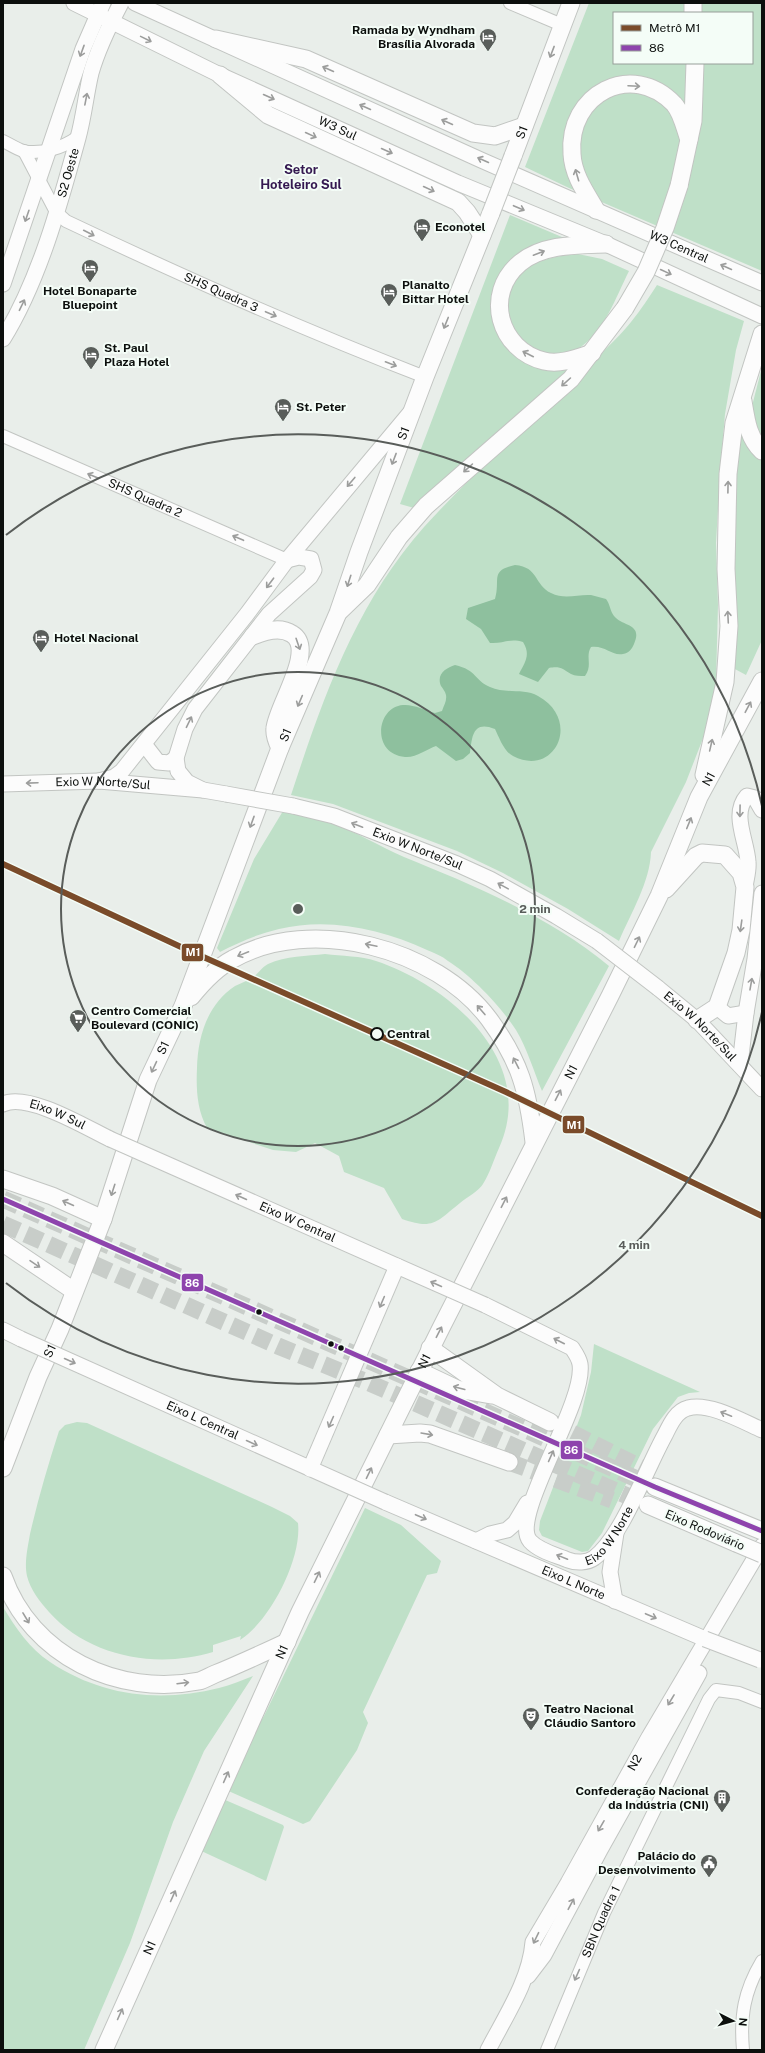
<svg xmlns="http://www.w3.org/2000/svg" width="765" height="2053" font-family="'Public Sans',sans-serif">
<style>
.green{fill:#bfe0c8;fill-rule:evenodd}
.water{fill:#8ec09e}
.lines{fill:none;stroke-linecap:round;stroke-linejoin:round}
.highway-tunnel{stroke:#c8cdc9;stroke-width:17;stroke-dasharray:17 8;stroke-linecap:butt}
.minor-casing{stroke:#c2c5c2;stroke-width:14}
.major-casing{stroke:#c2c5c2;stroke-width:17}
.highway-casing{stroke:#c2c5c2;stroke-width:19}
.minor{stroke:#fcfcfc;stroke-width:12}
.major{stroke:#fcfcfc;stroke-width:15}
.highway{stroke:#fcfcfc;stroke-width:17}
.major-bridge-casing{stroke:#c2c5c2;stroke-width:17;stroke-linecap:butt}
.highway-bridge-casing{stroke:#c2c5c2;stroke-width:19;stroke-linecap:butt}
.major-bridge{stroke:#fcfcfc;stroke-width:15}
.highway-bridge{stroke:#fcfcfc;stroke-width:17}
.bus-1-casing{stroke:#f4fdf7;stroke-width:8}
.bus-1{stroke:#8e44ad;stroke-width:5}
.metro-1-casing{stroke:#f4fdf7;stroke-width:9}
.metro-1{stroke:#7a4b2a;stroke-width:6}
.oneway{stroke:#9c9d9c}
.ring{fill:none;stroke:#595d5a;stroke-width:2}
.stop-dot{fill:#f4fdf7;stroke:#0c0f0d;stroke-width:2}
.bus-dot{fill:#0c0f0d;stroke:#f4fdf7;stroke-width:1.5}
.labels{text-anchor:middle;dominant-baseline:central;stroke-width:4;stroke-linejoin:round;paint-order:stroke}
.poi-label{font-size:12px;font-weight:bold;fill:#0c0f0d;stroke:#f4fdf7;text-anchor:start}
.street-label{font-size:12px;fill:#0c0f0d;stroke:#f4fdf7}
.stop-label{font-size:12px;font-weight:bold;fill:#0c0f0d;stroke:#f4fdf7;text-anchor:start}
.neighbourhood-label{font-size:13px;font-weight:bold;fill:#341850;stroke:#f4fdf7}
.centre{fill:#595d5a;stroke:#f4fdf7;stroke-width:2}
.ring-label{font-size:12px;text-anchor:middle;font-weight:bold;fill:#595d5a;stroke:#f4fdf7;stroke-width:4;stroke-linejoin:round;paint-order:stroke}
.line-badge{stroke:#f4fdf7;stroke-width:1.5}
.badge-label{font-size:11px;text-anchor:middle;font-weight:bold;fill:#fff}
</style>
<rect width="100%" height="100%" fill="#e9eeea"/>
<g class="green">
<path d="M589,3H762V271L569,188L525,167ZM614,13H752V63H614Z"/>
<path d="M510,215L569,240C546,243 512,247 502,272C499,279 501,324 501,335L569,368L540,398L414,508L400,504Z"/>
<path d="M578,254L602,259L629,271C615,299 605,331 578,349C560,361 530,354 517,337C513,332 511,323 509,317C493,271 543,256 578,254Z"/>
<path d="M657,285L744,321L736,350L725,414L720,474L716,543L718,605L716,681L707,728L686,782L651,852C650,882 631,913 619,941L568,909L503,873L457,851L333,804L291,795C323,698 355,605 424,527C474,472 530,424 582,372C598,355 617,340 631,322C641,310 649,297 657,285Z"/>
<path d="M762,367V441L754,427L752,406Z"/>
<path d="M740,429L758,457L762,460V640L746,675L733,668L732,534Z"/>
<path d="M283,811C298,815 315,818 330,823C355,831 379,846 404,857C473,885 552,918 609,966L542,1091C534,1072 527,1048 516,1030C501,1007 472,976 448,961C442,956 434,953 427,950C382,929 329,917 279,929C258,934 239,942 220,952L217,948L254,859Z"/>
<path d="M325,954C342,956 361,956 376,961C451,986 538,1062 499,1148C494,1159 490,1173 483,1184C479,1191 467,1197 460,1203C436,1222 434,1230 402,1219L384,1188L344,1172L339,1156L315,1143L296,1152L273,1150L207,1128C197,1110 196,1089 197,1068C198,1036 207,1005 235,986C241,983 247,981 252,978C258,974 262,967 268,964C286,956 307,956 325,954Z"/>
<path d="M594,1344L700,1392L689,1393L678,1397L653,1429L602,1533L588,1551L582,1552L542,1536L539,1530L540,1521L581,1415L591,1372Z"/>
<path d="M77,1422L87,1423L272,1507L290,1516L298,1523C302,1559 270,1621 240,1640L241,1636L213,1645V1652C156,1669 89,1657 49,1612C40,1602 30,1589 27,1576C24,1563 28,1546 30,1534C38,1499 48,1465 59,1431L65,1425Z"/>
<path d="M365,1508L401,1525L441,1561L437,1573L427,1575L363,1712L368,1723L357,1750L310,1821L303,1824L224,1789L222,1782L264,1716Z"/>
<path d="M3,1607C15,1627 30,1649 50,1662C101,1696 160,1703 219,1688C231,1685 242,1680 253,1676L204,1751L173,1822L130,1943L84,2050H3Z"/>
<path d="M216,1796L283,1825L284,1827L266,1881L197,1849Z"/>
</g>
<g class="water">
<path d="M515,565C539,567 534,585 551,593C565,600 578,594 591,595C596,596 601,598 606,599C610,604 610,611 614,616C623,627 643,623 634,644C632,649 629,653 623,654C611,656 605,645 591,647C585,657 593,665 585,676C580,676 575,676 571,674C562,669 561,666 549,668L538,682L519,674C525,662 531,655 523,642C509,638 503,644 490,643L481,629L466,619L468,608L495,599C501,579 489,571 515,565Z"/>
<path d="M455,665C477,670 475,681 490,687C505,694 524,688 538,696C582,720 555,778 513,756C504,752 499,737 495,729C473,720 472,736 470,753L463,759L456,761L436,746C427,749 416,758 405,757C371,754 376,707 403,705C413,704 425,710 435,713L442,711C444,705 447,701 446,695C445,691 443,689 441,686C436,674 446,668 455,665Z"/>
</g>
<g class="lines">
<g class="highway-tunnel">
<path d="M3,1199L655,1487"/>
<path d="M3,1224L278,1346L367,1382L648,1505"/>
<path d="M550,1422L658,1476"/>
<path d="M509,1462L612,1500"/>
</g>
<defs>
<g id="minor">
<path d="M510,3L562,25"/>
<path d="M3,141C9,144 17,149 23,151C42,155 64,147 78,137"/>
<path id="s1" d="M24,151L56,212L66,221C184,277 303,330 425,377"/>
<path id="s2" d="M3,436L287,560"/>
<path id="s3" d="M547,2050L604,1913L709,1699L716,1690L739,1693L762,1702"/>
<path d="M743,2050C740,2016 744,1991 762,1961"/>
</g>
<g id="major">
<path id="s4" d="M74,3L220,75L458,183L606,244L762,316"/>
<path id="s5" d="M135,3L481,160L762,283"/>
<path d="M3,284L83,49L103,3"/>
<path id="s6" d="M3,339C39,281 60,204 78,138C84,116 86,94 91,73C98,48 109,26 121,3"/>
<path d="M144,744L158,762L169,763L176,758"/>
<path d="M99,781L114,777L122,771L247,614L287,560L410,413"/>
<path id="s7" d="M3,784L99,781L203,790L226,794"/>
<path d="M203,790L187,782L178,771L176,758L185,729L195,709L269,614L310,577L314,570L311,559L299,557L287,560"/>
<path id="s8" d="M293,806L334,816L457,864L490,879L556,916L597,941"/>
<path d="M745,887C746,879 749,870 748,862C747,841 731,814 747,796L755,798L762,810"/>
<path id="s9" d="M658,988L697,1020L762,1089"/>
<path d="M717,1007L728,1016L746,1013"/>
<path d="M740,1065L746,1013L755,959L762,893"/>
<path id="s10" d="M3,1104C28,1092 87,1128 110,1139"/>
<path id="s11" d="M485,1305L572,1348C576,1354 579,1358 580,1364C586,1404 509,1517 530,1541C539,1551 556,1555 568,1560C576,1563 587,1563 594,1558C622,1537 647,1467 665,1435C670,1425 676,1411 688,1408C709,1402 742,1421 762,1430"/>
<path d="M3,1330L21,1339"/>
<path id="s12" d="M385,1502L705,1639"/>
<path d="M476,1541L490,1534L507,1530L515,1523L527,1503"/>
<path d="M615,1601L610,1572L616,1533"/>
<path d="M528,1976L544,1955L600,1850L699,1673"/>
<path id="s13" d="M488,2050C505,2017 530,1980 533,1942L568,1883L649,1737L762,1546"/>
</g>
<g id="highway">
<path d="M693,3V13"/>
<path d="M216,39L306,59L473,133L495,136L524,126"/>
<path d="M220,75L268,115L458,202L467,212L482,235"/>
<path id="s14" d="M513,156L571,3"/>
<path d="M679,186L693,121L695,63"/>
<path d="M596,210C586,193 573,175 572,154C567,94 632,60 674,104C682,113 685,129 689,140"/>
<path d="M592,353C577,358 560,365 544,361C499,350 483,294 520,263C543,244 577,245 606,244"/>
<path d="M743,401C746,419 748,438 762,451"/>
<path d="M340,611L367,585L399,537L426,506L571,379L625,308"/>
<path d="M253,636C265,631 280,626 292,634C317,649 277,706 275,728C274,735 277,742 280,748"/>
<path d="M704,775L725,682L729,626L726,569L728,474L734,423L762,334"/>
<path d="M666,889L696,856L702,853L725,855L741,873L745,887L741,930L736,953L717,1007L697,1020"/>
<path d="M191,997C203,982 216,968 233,959C311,915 436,948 489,1019C520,1061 528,1091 534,1142"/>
<path d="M3,1179L52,1196L103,1219"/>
<path d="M3,1243L74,1291"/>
<path d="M430,1348L497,1396L550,1422"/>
<path d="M419,1371L457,1389L491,1395"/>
<path d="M388,1435L420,1433L430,1434L509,1462"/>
<path id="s15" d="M3,1468L38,1377L60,1329L103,1219L148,1080L183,1006L280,748L338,613L359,552L425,377L491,213"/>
<path d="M655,1487L762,1531"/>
<path d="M648,1505L736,1543"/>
<path d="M3,1576C31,1656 118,1697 199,1681C204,1680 210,1676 215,1674C240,1664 263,1653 287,1642"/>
<path id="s16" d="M104,2050L300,1612L441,1328L610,996L659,896L699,797L762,681"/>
</g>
</defs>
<use href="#minor" class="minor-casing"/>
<use href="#major" class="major-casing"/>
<use href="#highway" class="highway-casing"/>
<use href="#minor" class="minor"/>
<use href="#major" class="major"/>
<use href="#highway" class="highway"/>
<defs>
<g id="major-bridge">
<path d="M226,794L293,806"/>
<path d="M597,941L658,988"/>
<path id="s17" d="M110,1139L485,1305"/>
<path id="s18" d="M21,1339L385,1502"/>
<path d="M310,1469L397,1266"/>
<path d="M705,1639L760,1660"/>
</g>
<g id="highway-bridge">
<path d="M491,213L513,156"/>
<path d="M625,308L646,272L665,228L679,186"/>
<path d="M736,1543L762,1554"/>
</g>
</defs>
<use href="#major-bridge" class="major-bridge-casing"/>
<use href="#highway-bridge" class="highway-bridge-casing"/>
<use href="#major-bridge" class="major-bridge"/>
<use href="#highway-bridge" class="highway-bridge"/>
<defs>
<path id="bus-1" d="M3,1199L655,1487L762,1531"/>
</defs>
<use href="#bus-1" class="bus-1-casing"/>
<use href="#bus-1" class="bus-1"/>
<defs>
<path id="metro-1" d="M3,864L181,947L506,1092L762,1216"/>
</defs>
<use href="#metro-1" class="metro-1-casing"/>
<use href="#metro-1" class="metro-1"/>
</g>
<defs><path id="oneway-shaft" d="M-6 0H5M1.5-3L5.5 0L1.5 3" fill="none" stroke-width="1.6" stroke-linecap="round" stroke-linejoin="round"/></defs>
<g class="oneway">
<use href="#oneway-shaft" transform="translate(146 39) rotate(26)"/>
<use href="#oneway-shaft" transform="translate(82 51) rotate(110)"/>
<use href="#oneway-shaft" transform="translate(552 52) rotate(111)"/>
<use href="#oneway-shaft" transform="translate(328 69) rotate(-156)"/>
<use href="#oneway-shaft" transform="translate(634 86) rotate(3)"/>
<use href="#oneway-shaft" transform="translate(269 97) rotate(24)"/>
<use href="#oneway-shaft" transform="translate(86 99) rotate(-79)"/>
<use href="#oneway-shaft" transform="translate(365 107) rotate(-156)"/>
<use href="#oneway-shaft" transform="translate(447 122) rotate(-156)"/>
<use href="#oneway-shaft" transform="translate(311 135) rotate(25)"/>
<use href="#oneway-shaft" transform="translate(387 151) rotate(24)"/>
<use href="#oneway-shaft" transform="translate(483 160) rotate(-156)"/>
<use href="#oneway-shaft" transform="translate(577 175) rotate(-106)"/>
<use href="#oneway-shaft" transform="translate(429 189) rotate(25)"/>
<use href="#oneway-shaft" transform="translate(519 208) rotate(23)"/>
<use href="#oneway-shaft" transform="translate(27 216) rotate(109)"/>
<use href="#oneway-shaft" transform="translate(89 233) rotate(27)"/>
<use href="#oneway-shaft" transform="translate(539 253) rotate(-21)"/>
<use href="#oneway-shaft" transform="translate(726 267) rotate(-156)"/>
<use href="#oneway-shaft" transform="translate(666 272) rotate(25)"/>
<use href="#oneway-shaft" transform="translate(22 305) rotate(-64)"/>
<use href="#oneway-shaft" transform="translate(271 314) rotate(23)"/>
<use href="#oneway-shaft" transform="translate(446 323) rotate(112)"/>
<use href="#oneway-shaft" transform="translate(528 354) rotate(-153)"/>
<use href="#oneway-shaft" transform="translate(391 364) rotate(21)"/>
<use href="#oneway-shaft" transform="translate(566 382) rotate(138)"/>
<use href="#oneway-shaft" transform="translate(394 459) rotate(111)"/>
<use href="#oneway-shaft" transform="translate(468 468) rotate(138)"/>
<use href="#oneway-shaft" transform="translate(93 476) rotate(-157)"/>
<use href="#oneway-shaft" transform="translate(351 482) rotate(130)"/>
<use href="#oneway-shaft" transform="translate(728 487) rotate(-89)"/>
<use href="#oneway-shaft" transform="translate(238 538) rotate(-157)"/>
<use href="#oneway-shaft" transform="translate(349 581) rotate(108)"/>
<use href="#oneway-shaft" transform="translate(270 583) rotate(127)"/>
<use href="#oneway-shaft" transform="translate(728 617) rotate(-93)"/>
<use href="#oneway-shaft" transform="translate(298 644) rotate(71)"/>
<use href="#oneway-shaft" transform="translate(300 701) rotate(113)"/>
<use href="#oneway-shaft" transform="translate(748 707) rotate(-62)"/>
<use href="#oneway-shaft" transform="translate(189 722) rotate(-64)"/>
<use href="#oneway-shaft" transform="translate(711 745) rotate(-77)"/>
<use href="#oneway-shaft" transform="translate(32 783) rotate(178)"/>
<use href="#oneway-shaft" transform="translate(740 811) rotate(91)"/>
<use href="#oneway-shaft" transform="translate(252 822) rotate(110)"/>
<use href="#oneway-shaft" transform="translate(689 823) rotate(-68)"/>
<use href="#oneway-shaft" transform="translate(357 825) rotate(-159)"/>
<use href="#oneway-shaft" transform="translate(503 886) rotate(-151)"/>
<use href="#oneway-shaft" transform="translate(741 926) rotate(98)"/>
<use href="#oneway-shaft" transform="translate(637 942) rotate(-64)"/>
<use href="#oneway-shaft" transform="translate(371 945) rotate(-168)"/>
<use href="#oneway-shaft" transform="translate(243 954) rotate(158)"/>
<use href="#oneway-shaft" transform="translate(751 984) rotate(-80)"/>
<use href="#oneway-shaft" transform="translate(481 1010) rotate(-131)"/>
<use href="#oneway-shaft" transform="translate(516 1063) rotate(-117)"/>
<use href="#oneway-shaft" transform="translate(154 1067) rotate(115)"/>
<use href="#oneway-shaft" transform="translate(558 1095) rotate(-63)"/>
<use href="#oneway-shaft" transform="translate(113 1190) rotate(108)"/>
<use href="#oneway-shaft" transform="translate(241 1197) rotate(-156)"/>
<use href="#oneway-shaft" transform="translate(504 1202) rotate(-63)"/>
<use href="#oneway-shaft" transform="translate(68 1203) rotate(-156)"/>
<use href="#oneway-shaft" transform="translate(35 1264) rotate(34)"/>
<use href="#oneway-shaft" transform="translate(436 1284) rotate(-156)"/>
<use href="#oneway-shaft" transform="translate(382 1302) rotate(113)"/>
<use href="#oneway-shaft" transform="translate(439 1332) rotate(-63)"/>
<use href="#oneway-shaft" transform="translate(559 1341) rotate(-153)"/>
<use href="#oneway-shaft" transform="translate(70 1361) rotate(24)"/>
<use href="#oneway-shaft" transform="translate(459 1388) rotate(-165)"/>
<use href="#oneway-shaft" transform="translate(726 1414) rotate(-158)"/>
<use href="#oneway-shaft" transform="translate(331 1422) rotate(114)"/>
<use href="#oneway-shaft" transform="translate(427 1434) rotate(10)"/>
<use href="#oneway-shaft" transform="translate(252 1443) rotate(24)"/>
<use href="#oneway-shaft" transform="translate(551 1456) rotate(-66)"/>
<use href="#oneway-shaft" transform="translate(369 1473) rotate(-64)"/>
<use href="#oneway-shaft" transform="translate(421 1517) rotate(23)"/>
<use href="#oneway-shaft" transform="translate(562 1557) rotate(-158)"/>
<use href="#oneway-shaft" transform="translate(317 1577) rotate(-64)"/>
<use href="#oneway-shaft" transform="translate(651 1616) rotate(23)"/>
<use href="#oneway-shaft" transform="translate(26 1618) rotate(59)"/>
<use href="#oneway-shaft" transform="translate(183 1683) rotate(-7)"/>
<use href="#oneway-shaft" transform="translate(671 1700) rotate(121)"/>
<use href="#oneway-shaft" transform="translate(226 1777) rotate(-66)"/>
<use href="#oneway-shaft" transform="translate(601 1826) rotate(120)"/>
<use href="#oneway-shaft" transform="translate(173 1896) rotate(-66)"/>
<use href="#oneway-shaft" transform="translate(571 1904) rotate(-62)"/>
<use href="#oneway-shaft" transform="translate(536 1938) rotate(116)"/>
<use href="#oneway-shaft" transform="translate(577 1975) rotate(114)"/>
<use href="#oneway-shaft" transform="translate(120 2014) rotate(-66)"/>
</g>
<g class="ring">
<circle cx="298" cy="909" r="237"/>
<path d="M762 1012A475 475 0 0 1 6 1283M6 535A475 475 0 0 1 762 806"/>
</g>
<defs>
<symbol id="hotel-pin" viewBox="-11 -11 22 30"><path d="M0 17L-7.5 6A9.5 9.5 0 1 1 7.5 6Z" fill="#595d5a" stroke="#f4fdf7"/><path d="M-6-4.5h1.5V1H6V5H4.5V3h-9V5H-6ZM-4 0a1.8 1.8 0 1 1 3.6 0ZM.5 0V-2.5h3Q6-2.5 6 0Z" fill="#fff"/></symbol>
<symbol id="supermarket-pin" viewBox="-11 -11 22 30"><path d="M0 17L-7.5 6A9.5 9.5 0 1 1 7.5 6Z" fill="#595d5a" stroke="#f4fdf7"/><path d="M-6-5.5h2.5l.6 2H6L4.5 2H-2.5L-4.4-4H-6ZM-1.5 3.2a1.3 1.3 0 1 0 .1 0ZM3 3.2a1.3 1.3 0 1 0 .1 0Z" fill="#fff"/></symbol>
<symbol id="theatre-pin" viewBox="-11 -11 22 30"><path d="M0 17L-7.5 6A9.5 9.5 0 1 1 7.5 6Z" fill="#595d5a" stroke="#f4fdf7"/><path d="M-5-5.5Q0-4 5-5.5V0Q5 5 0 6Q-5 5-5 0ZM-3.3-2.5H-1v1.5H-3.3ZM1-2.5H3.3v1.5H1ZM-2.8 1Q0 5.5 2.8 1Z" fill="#fff"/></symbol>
<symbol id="building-pin" viewBox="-11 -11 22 30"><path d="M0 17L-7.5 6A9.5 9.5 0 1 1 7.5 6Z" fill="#595d5a" stroke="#f4fdf7"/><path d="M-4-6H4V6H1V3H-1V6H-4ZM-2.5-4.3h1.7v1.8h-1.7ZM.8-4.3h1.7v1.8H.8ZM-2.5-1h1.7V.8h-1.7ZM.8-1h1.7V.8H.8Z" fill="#fff"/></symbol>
<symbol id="civic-pin" viewBox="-11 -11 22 30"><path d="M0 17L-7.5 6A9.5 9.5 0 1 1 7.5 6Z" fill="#595d5a" stroke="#f4fdf7"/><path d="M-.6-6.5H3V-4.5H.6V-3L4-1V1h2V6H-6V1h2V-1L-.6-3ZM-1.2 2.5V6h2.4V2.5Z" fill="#fff"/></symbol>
</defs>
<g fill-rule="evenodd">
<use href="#hotel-pin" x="478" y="27" width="20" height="27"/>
<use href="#hotel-pin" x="412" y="217" width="20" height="27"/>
<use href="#hotel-pin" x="80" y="258" width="20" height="27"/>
<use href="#hotel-pin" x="379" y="282" width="20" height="27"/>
<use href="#hotel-pin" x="81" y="345" width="20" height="27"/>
<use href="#hotel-pin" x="273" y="397" width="20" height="27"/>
<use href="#hotel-pin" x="31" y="628" width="20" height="27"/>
<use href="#supermarket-pin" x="68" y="1008" width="20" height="27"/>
<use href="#theatre-pin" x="521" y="1706" width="20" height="27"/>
<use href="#building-pin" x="712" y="1788" width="20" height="27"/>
<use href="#civic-pin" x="699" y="1853" width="20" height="27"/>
</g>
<circle class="stop-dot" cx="377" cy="1034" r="6"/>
<g class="bus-dot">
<circle cx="259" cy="1312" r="3.5"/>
<circle cx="331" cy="1344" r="3.5"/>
<circle cx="341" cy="1348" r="3.5"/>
</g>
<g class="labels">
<g class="poi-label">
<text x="475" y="30" text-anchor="end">Ramada by Wyndham<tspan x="475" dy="14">Brasília Alvorada</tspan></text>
<text x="435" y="227">Econotel</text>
<text x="402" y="285">Planalto<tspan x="402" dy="14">Bittar Hotel</tspan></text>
<text x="90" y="291" text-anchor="middle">Hotel Bonaparte<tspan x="90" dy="14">Bluepoint</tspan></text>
<text x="104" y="348">St. Paul<tspan x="104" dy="14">Plaza Hotel</tspan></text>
<text x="296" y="407">St. Peter</text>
<text x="54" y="638">Hotel Nacional</text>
<text x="91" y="1011">Centro Comercial<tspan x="91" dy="14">Boulevard (CONIC)</tspan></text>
<text x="544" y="1709">Teatro Nacional<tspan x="544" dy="14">Cláudio Santoro</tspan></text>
<text x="709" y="1791" text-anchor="end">Confederação Nacional<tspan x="709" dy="14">da Indústria (CNI)</tspan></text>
<text x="696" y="1856" text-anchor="end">Palácio do<tspan x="696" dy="14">Desenvolvimento</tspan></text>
</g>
<g class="street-label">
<text stroke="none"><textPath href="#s4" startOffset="292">W3 Sul</textPath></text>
<text stroke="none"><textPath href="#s14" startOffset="25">S1</textPath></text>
<text stroke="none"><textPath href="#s6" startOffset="179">S2 Oeste</textPath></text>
<text stroke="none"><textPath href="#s5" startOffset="596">W3 Central</textPath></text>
<text stroke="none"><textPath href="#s1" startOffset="253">SHS Quadra 3</textPath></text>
<text stroke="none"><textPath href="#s15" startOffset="1110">S1</textPath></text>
<text stroke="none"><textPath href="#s2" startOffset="155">SHS Quadra 2</textPath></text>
<text stroke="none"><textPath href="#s15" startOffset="786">S1</textPath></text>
<text stroke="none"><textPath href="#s16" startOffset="1408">N1</textPath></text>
<text stroke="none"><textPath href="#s7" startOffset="100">Exio W Norte/Sul</textPath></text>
<text stroke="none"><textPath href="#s8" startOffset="132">Exio W Norte/Sul</textPath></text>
<text stroke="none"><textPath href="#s9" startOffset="57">Exio W Norte/Sul</textPath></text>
<text stroke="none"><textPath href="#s15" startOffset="450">S1</textPath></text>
<text stroke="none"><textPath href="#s16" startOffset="1084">N1</textPath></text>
<text stroke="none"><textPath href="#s10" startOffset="57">Eixo W Sul</textPath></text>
<text stroke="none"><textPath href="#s17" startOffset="205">Eixo W Central</textPath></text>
<text stroke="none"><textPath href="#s15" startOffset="126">S1</textPath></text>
<text stroke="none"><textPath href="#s16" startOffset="760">N1</textPath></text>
<text stroke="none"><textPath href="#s18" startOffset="199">Eixo L Central</textPath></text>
<text transform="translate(705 1530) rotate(23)">Eixo Rodoviário</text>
<text stroke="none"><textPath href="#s11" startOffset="399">Eixo W Norte</textPath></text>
<text stroke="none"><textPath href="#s12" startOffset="205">Eixo L Norte</textPath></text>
<text stroke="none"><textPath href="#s16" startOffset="436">N1</textPath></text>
<text stroke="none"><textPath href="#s13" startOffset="324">N2</textPath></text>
<text stroke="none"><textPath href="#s3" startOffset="139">SBN Quadra 1</textPath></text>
<text stroke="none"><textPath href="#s16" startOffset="112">N1</textPath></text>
</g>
<g class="stop-label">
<text x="387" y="1034">Central</text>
</g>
<g class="neighbourhood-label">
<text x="301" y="169">Setor<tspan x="301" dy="15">Hoteleiro Sul</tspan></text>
</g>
</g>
<circle cx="298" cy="909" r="6" class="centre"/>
<g class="ring-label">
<text x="535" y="913">2 min</text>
<text x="634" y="1249">4 min</text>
</g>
<g class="line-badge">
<rect x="181" y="943" width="23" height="19" rx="4" fill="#7a4b2a"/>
<rect x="562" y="1115" width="23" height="19" rx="4" fill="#7a4b2a"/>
<rect x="181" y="1273" width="23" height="19" rx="4" fill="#8e44ad"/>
<rect x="560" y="1440" width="23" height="20" rx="4" fill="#8e44ad"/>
</g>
<g class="badge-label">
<text x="193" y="956">M1</text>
<text x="574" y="1129">M1</text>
<text x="192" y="1287">86</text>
<text x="571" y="1454">86</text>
</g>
<rect width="765" height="2053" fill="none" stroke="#0c0f0d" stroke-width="8"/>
<rect x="613" y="12" width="140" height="52" fill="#f4fdf7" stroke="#979e99"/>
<rect x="621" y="25" width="20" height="6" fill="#7a4b2a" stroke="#979e99"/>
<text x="649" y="32" font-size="12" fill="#0c0f0d">Metrô M1</text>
<rect x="621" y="45" width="20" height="6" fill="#8e44ad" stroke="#979e99"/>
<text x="649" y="52" font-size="12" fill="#0c0f0d">86</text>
<g transform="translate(733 2021) rotate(96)" stroke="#f4fdf7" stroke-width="3" paint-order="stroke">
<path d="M0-3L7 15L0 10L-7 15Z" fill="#0c0f0d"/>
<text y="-6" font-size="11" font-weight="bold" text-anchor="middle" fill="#0c0f0d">N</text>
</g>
</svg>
